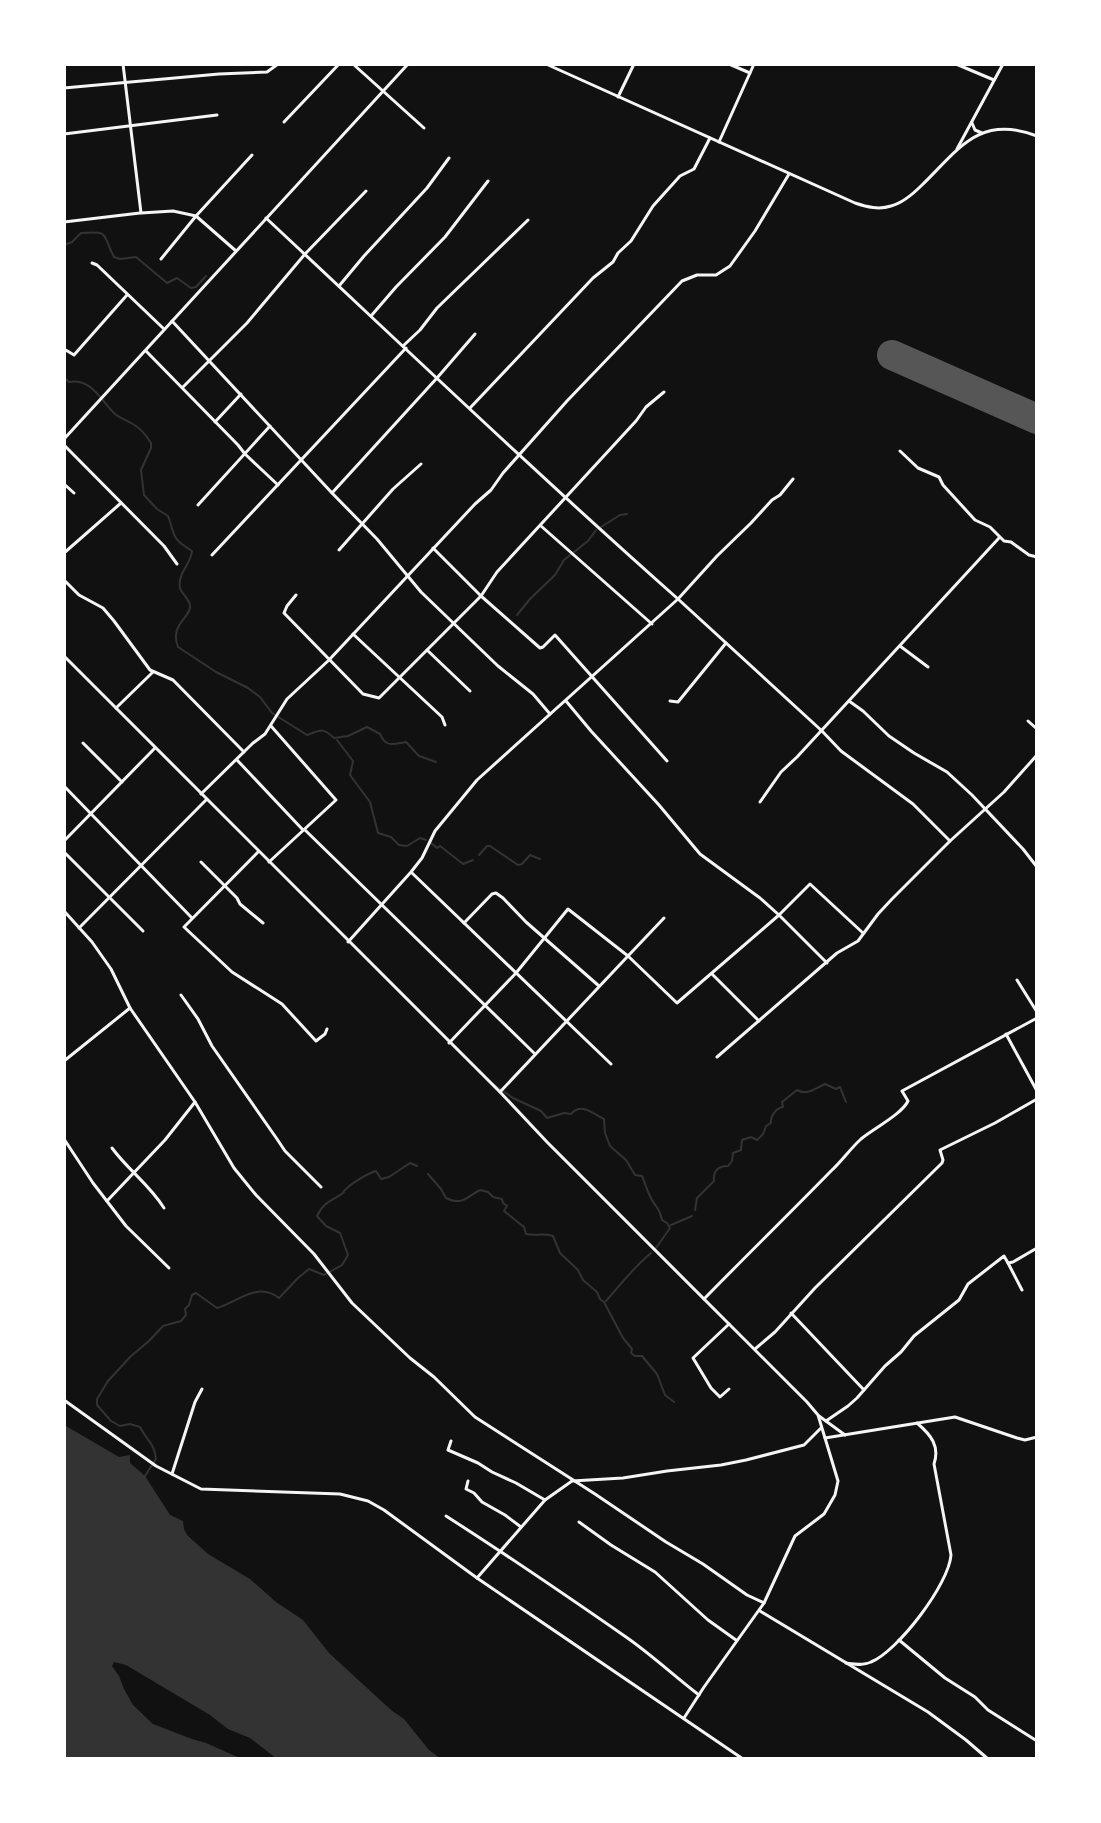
<svg xmlns="http://www.w3.org/2000/svg" width="1101" height="1823" font-family="'Exo 2',sans-serif">
<style>
.water{fill:#333}
.lines{fill:none;stroke-linecap:round;stroke-linejoin:round}
.stream{stroke:#333;stroke-width:2}
.runway{stroke:#565656;stroke-width:30}
.minor{stroke:#f5f5f5;stroke-width:3}
.tertiary{stroke:#f5f5f5;stroke-width:3}
</style>
<rect width="100%" height="100%" fill="#111"/>
<path class="water" d="M66,1426L119,1457L130,1455V1463L145,1476L170,1515L183,1521L184,1529L187,1535L208,1554L250,1579L276,1602L303,1620L329,1653L391,1710L404,1719L429,1750L441,1759H277L250,1738L228,1729L210,1715L126,1665L114,1662L112,1666L119,1676L124,1689L133,1705L153,1724L192,1739L206,1743L242,1759H64V1427Z"/>
<g class="lines">
<g class="stream">
<path d="M64,245L72,242L81,233C111,231 101,233 114,257L120,259L136,257L167,283L177,278L191,288L196,287L206,276"/>
<path d="M64,377L69,382C92,378 101,401 115,414C121,419 126,420 133,424C140,428 146,435 151,443V448L141,470L144,495L157,509L168,516C176,538 171,538 192,551C191,564 177,574 180,588C182,594 189,599 190,605C192,617 169,624 178,647L216,672L248,688L260,697L272,713L307,735C321,730 322,727 334,738L348,736L367,727L380,734C386,748 393,744 406,742L419,756L436,762"/>
<path d="M601,527L620,515L627,514"/>
<path d="M517,615L530,599L555,575L564,560L588,541L596,530"/>
<path d="M337,740L353,761L350,775L370,802L378,833L391,837L399,845L407,846L420,838L426,840"/>
<path d="M431,843L437,848L440,846L463,864L473,860"/>
<path d="M479,855L487,846H490L518,865L522,864L530,855L540,859"/>
<path d="M493,1084L513,1098L541,1111L547,1118L564,1113L571,1114C582,1102 593,1114 604,1119L605,1133L610,1146L626,1160L635,1175L642,1176C645,1183 647,1190 650,1196C655,1208 659,1205 662,1220L667,1223L670,1228L656,1248"/>
<path d="M428,1174L441,1189L446,1198C463,1206 466,1197 480,1190L488,1192L493,1197L502,1199L503,1203L507,1206L504,1211L524,1227L526,1234C535,1236 543,1233 553,1236L560,1253L578,1270L583,1280L597,1292L600,1299L604,1302L623,1338L632,1349L631,1353L635,1356H642L657,1374L665,1395L674,1402"/>
<path d="M695,1210L697,1198L714,1181C713,1171 718,1166 728,1166L732,1161L733,1153L741,1150L742,1140L751,1137L757,1140C763,1135 764,1133 766,1126L771,1123C770,1116 776,1108 783,1107L782,1102L797,1090C808,1096 815,1088 825,1084L836,1089L840,1087L846,1102"/>
<path d="M671,1225L692,1216"/>
<path d="M606,1301C621,1284 634,1267 651,1253"/>
<path d="M145,1476L156,1459C154,1442 147,1441 140,1427L130,1424L120,1426L111,1421L97,1405V1399L108,1381L131,1356L149,1341L163,1326L181,1321L186,1315L185,1309L189,1305L192,1295L196,1293L217,1308C238,1302 257,1281 279,1298L298,1278L309,1269L324,1275L342,1265L348,1255L340,1233L326,1226L317,1216C325,1200 331,1202 343,1193C347,1185 367,1174 376,1171L381,1179L389,1177L410,1163L417,1166"/>
</g>
<path class="runway" d="M892,355L1037,419"/>
<g class="minor">
<path d="M123,64L141,213L173,211L196,216L236,251"/>
<path d="M353,64L424,128"/>
<path d="M729,64L750,73"/>
<path d="M956,64L994,80"/>
<path d="M64,88L219,74L267,72L278,64"/>
<path d="M618,97L634,64"/>
<path d="M284,122L339,64"/>
<path d="M64,134L217,115"/>
<path d="M719,142L754,64"/>
<path d="M266,218C403,346 538,475 678,599L717,556L751,523L772,500L780,495L793,479"/>
<path d="M64,222L140,213"/>
<path d="M161,259L196,216L252,155"/>
<path d="M92,263L97,265L164,329"/>
<path d="M339,286L364,256L427,188L449,158"/>
<path d="M371,316L396,287L445,237L488,181"/>
<path d="M172,321L332,493L377,539L421,592L498,666L533,694L550,714"/>
<path d="M403,346L420,330L437,308L528,220"/>
<path d="M64,349L74,355L127,295"/>
<path d="M146,351L238,445L245,454L278,485"/>
<path d="M183,387L247,323L305,254L366,191"/>
<path d="M470,408L593,278L613,262L618,253L631,241L653,206L680,176L694,169L710,138"/>
<path d="M215,422L241,394"/>
<path d="M64,445L164,546L177,564"/>
<path d="M900,451L918,468L939,477L943,485L975,520L990,527L1004,541L1011,542L1029,555L1037,557"/>
<path d="M64,484L74,493"/>
<path d="M332,493L437,378L475,334"/>
<path d="M198,505L270,426"/>
<path d="M541,526L652,624"/>
<path d="M433,548L481,596L540,648L543,647L555,635L667,761"/>
<path d="M339,550L393,489L421,464"/>
<path d="M64,553L121,503"/>
<path d="M212,555L406,348"/>
<path d="M64,580L79,595L103,608L114,621L150,670L173,680L244,752"/>
<path d="M296,595L287,606L284,613L363,694L379,698L481,596L497,572L636,421L646,407L664,392"/>
<path d="M353,634L442,717L445,725"/>
<path d="M900,646L928,667"/>
<path d="M427,650L470,691"/>
<path d="M64,656L500,1092L547,1142L807,1402L818,1415L825,1438L838,1481L835,1495L824,1514L795,1536L764,1603L704,1687L684,1718"/>
<path d="M566,701L591,731L659,805L700,854L760,898L779,915L677,1003L628,956L664,918"/>
<path d="M670,701L678,702L726,643"/>
<path d="M849,701L863,711L889,736L914,753L947,772L972,795L1023,849L1037,867"/>
<path d="M116,708L153,672"/>
<path d="M1028,721L1037,729"/>
<path d="M83,743L122,782"/>
<path d="M237,760L303,830"/>
<path d="M64,786L192,918"/>
<path d="M201,794L253,743L265,734L287,699L329,660L475,504L491,490L503,473L567,401L682,281L697,275H716L730,266L755,231L789,174"/>
<path d="M760,802L781,772L797,757L999,538"/>
<path d="M305,830L534,1053"/>
<path d="M64,841L155,748"/>
<path d="M64,852L143,931"/>
<path d="M258,852L184,927L232,972L282,1004L316,1041L325,1034L327,1029"/>
<path d="M201,862L237,898L240,904L263,923"/>
<path d="M269,862L336,800L271,726"/>
<path d="M412,873L611,1064"/>
<path d="M64,911L92,942L111,969L130,1008L195,1102L234,1168L256,1195L314,1254L352,1303L410,1358L434,1377L475,1417L595,1494L666,1542L703,1564L747,1595L764,1603"/>
<path d="M464,923L492,894L496,893L503,898L526,922L599,986"/>
<path d="M79,928L206,800"/>
<path d="M348,942L411,872L422,858L435,831L477,780L678,599L822,731L841,751L913,804L950,841"/>
<path d="M827,963L779,915L810,884L863,933"/>
<path d="M712,974L759,1021"/>
<path d="M1017,980L1037,1012"/>
<path d="M181,995L198,1019L212,1046L277,1139L285,1151L321,1187"/>
<path d="M1006,1034L1037,1091"/>
<path d="M449,1043L516,973L568,909L628,956L500,1092"/>
<path d="M717,1057L837,953L858,941L878,914L892,899L950,841L1004,792L1037,755"/>
<path d="M64,1061L130,1008"/>
<path d="M64,1139L93,1183L126,1226L169,1268"/>
<path d="M112,1148C128,1170 149,1184 164,1208"/>
<path d="M107,1201L165,1140L195,1102"/>
<path d="M1008,1263L1022,1290"/>
<path d="M704,1299C746,1256 789,1214 831,1171C842,1161 850,1149 861,1139C873,1129 902,1114 908,1101L902,1091L1037,1018"/>
<path d="M791,1313L864,1390"/>
<path d="M755,1349L775,1332L815,1288L942,1163L943,1160L940,1150L995,1123L1037,1099"/>
<path d="M729,1389L720,1397L711,1388L693,1358L729,1324"/>
<path d="M819,1416L845,1435"/>
<path d="M826,1421L848,1406L857,1398L885,1366L901,1352L914,1336L959,1300L968,1284L1004,1256L1008,1263L1013,1262L1037,1248"/>
<path d="M825,1438L955,1417L1017,1438L1025,1440L1037,1437"/>
<path d="M451,1441L448,1450L478,1463L492,1472L516,1483L545,1500"/>
<path d="M172,1474L195,1402L202,1389"/>
<path d="M468,1481L466,1489L474,1493L482,1502L505,1515L521,1527"/>
<path d="M446,1516C507,1555 567,1596 626,1637C652,1655 674,1676 699,1695"/>
<path d="M579,1522L611,1545L655,1572L708,1620L736,1640"/>
<path d="M477,1578L545,1500L572,1481L623,1478L667,1471L721,1465L746,1460L804,1445L821,1428"/>
<path d="M760,1611L928,1712L966,1740L988,1759"/>
<path d="M899,1640L945,1678L975,1697L988,1710L1037,1741"/>
<path d="M846,1663C854,1664 863,1666 871,1662C898,1651 949,1584 951,1555L934,1464C940,1446 931,1435 917,1423"/>
</g>
<g class="tertiary">
<path d="M546,64L855,203C867,207 879,210 891,206C903,203 913,194 922,185C959,149 979,114 1037,136"/>
<path d="M972,123L975,130L982,133"/>
<path d="M957,149L1003,64"/>
<path d="M64,439L408,64"/>
<path d="M64,1400L156,1466L201,1489L340,1494L368,1501L384,1510L477,1578L743,1759"/>
</g>
</g>
<rect width="1101" height="1823" fill="none" stroke="#ffffff" stroke-width="132"/>
</svg>
